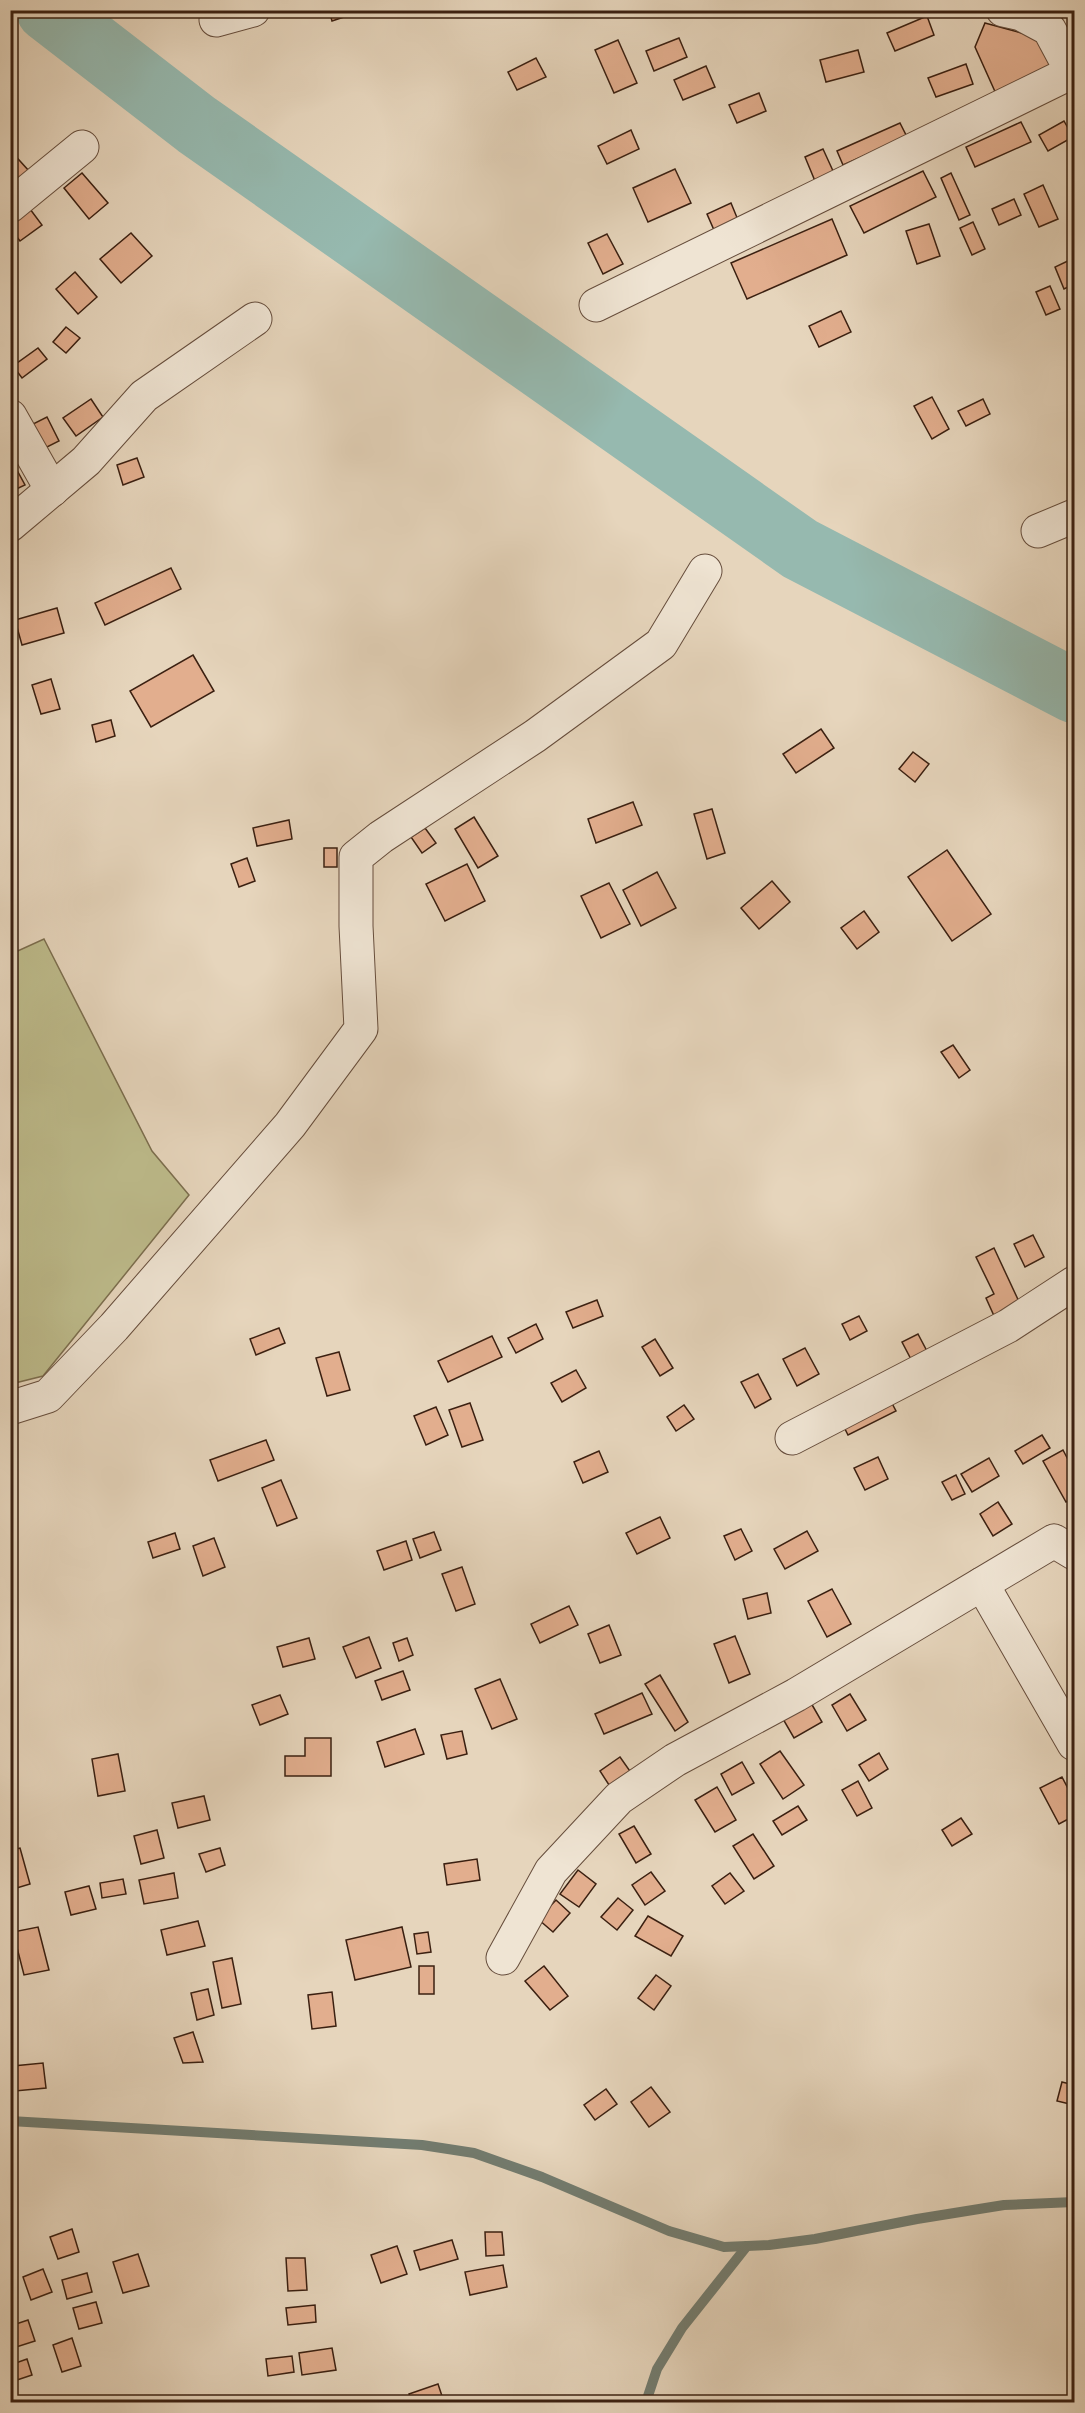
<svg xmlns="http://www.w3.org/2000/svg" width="1085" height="2413" font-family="Alegreya,serif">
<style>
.green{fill:#bdbb8b;stroke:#7c6e4e;stroke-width:1.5}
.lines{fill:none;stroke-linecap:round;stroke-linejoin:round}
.stream{stroke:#727c70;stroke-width:10}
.river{stroke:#96b9af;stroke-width:64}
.building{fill:#e2ae8e;stroke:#3b2011;stroke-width:1.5}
.minor-casing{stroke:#664d3c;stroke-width:35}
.minor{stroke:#efe4d3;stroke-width:33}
</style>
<rect width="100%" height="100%" fill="#e6d5bc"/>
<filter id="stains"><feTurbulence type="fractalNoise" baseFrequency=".00333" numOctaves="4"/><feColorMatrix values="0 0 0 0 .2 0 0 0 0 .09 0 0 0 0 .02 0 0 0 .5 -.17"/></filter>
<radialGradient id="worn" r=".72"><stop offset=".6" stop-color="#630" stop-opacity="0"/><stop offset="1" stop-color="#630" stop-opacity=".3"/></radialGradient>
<path class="green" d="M44,939L152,1151L189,1195L43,1376L11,1384V954Z"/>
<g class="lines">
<g class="stream">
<path d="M10,2121L422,2145L474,2153L542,2177L669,2231L724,2247L769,2245L815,2239L917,2219L1004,2205L1074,2202"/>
<path d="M646,2402L657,2369L682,2328L747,2246"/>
</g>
<path class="river" d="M48,10L197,125L800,549L1074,691"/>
</g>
<g class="building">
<path d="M329,10H365L332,21Z"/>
<path d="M927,16L934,35L895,51L887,33Z"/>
<path d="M985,23L1036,37L1054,66L997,96L975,47Z"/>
<path d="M679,38L687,57L654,71L646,51Z"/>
<path d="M618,40L637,83L614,93L595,50Z"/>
<path d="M858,50L864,72L826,82L820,60Z"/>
<path d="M536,58L546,77L517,90L508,72Z"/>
<path d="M966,64L973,84L936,97L928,78Z"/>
<path d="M706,66L715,87L683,100L674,80Z"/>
<path d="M759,93L766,111L737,123L729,105Z"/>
<path d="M1064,121L1073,137L1048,151L1039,135Z"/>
<path d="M1021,122L1031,142L975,167L966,147Z"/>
<path d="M900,123L907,137L843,165L837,151Z"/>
<path d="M631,130L639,149L607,164L598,146Z"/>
<path d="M823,149L834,173L815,181L805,157Z"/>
<path d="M10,150L29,171L10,186Z"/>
<path d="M675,169L691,203L648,222L633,188Z"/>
<path d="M923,171L936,197L864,233L850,206Z"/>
<path d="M82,173L108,203L89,219L64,188Z"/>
<path d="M951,173L970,215L959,220L941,178Z"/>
<path d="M1043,185L1058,219L1039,227L1024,194Z"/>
<path d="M1014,199L1021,215L999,225L992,209Z"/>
<path d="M731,203L738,220L714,230L707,214Z"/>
<path d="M30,209L42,225L20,241L10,228V224Z"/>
<path d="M832,219L847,255L747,299L731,263Z"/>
<path d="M973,222L985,249L972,255L960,228Z"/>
<path d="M929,224L940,256L917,264L906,231Z"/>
<path d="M131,233L152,256L121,283L100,259Z"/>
<path d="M607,234L623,264L603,274L588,243Z"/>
<path d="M1074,258V284L1064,289L1055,267Z"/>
<path d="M75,272L97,297L78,314L56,289Z"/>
<path d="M1050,286L1060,309L1046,315L1036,292Z"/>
<path d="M841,311L851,332L819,347L809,326Z"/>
<path d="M66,327L80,338L66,353L53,342Z"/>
<path d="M38,348L47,359L22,378L13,366Z"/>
<path d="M932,397L949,429L932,439L914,406Z"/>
<path d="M91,399L103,417L76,436L63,418Z"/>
<path d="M983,399L990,414L966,426L958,411Z"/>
<path d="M47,417L59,441L43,449L31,425Z"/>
<path d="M137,458L144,477L123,485L117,465Z"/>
<path d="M12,461L25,485L10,492V462Z"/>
<path d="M171,568L181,589L105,625L95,603Z"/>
<path d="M57,608L64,633L22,645L15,620Z"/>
<path d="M193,655L214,691L151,727L130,691Z"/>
<path d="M51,679L60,709L41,714L32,685Z"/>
<path d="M111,720L115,736L96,742L92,725Z"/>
<path d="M821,729L834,748L796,773L783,754Z"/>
<path d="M913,752L929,764L915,782L899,769Z"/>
<path d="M633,802L642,825L596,843L588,819Z"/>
<path d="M712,809L725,853L707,859L694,814Z"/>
<path d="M474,817L498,856L478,868L455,829Z"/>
<path d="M289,820L292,839L257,846L253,828Z"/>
<path d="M425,828L436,843L422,853L411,837Z"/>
<rect x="324" y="848" width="13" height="19"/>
<path d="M947,850L991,914L952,941L908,877Z"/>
<path d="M247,858L255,881L239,887L231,864Z"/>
<path d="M467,864L485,901L445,921L426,884Z"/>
<path d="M657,872L676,908L641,926L623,890Z"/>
<path d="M772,881L790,902L759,929L741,908Z"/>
<path d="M609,883L630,924L601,938L581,896Z"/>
<path d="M864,911L879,932L857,949L841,928Z"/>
<path d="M953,1045L970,1070L959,1078L941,1052Z"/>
<path d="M1033,1235L1044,1257L1025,1267L1014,1244Z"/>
<path d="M994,1248L1021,1306L995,1318L986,1298L994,1294L976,1257Z"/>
<path d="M597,1300L603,1316L573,1328L566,1312Z"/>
<path d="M859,1316L867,1331L850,1340L842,1324Z"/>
<path d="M536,1324L543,1339L516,1353L508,1338Z"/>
<path d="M279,1328L285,1343L256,1355L250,1339Z"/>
<path d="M918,1334L929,1355L913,1363L902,1342Z"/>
<path d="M492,1336L502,1357L448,1382L438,1361Z"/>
<path d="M655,1339L673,1368L660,1376L642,1347Z"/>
<path d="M805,1348L819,1374L797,1386L783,1359Z"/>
<path d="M339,1352L350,1390L327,1396L316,1358Z"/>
<path d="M576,1370L586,1388L562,1402L551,1383Z"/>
<path d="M758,1374L771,1399L755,1408L741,1382Z"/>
<path d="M887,1394L896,1411L848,1435L839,1417Z"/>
<path d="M470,1403L483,1440L462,1447L449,1410Z"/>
<path d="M684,1405L694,1419L676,1431L667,1417Z"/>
<path d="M436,1407L448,1435L426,1445L414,1416Z"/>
<path d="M1042,1435L1050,1448L1023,1464L1015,1451Z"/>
<path d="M266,1440L274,1460L218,1481L210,1460Z"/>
<path d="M1063,1450L1074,1471V1498L1066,1502L1043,1461Z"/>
<path d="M599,1451L608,1472L583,1483L574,1462Z"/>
<path d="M878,1457L888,1479L865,1490L854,1468Z"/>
<path d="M989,1458L999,1476L972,1492L961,1474Z"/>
<path d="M956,1475L965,1494L952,1500L942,1482Z"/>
<path d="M281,1480L297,1518L277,1526L262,1488Z"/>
<path d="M998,1502L1012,1524L993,1536L980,1514Z"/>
<path d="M660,1517L670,1538L637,1554L626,1533Z"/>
<path d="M741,1529L752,1551L735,1560L724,1536Z"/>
<path d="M807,1531L818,1551L785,1569L774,1549Z"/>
<path d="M434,1532L441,1550L420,1558L413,1539Z"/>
<path d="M175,1533L180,1549L153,1558L148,1542Z"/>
<path d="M214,1538L225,1567L203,1576L193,1546Z"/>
<path d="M406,1541L412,1560L384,1570L377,1551Z"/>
<path d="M462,1567L475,1604L456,1611L442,1574Z"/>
<path d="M832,1589L851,1624L827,1637L808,1601Z"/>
<path d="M767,1593L771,1613L748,1619L743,1599Z"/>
<path d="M569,1606L578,1625L540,1643L531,1624Z"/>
<path d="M609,1625L621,1655L600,1663L588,1634Z"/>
<path d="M735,1636L750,1674L729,1683L714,1644Z"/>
<path d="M369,1637L381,1668L356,1678L343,1647Z"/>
<path d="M309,1638L315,1659L283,1667L277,1647Z"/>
<path d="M407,1638L413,1655L399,1661L393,1643Z"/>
<path d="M403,1671L410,1690L382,1700L375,1681Z"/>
<path d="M660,1675L688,1722L675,1731L645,1684Z"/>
<path d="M500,1679L517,1719L492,1729L475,1689Z"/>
<path d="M642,1693L652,1714L604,1734L595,1714Z"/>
<path d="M850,1694L866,1720L847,1731L832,1705Z"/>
<path d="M280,1695L288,1714L260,1725L252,1705Z"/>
<path d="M811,1703L822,1722L794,1738L783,1719Z"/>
<path d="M415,1729L424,1754L385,1767L377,1742Z"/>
<path d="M462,1731L467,1754L447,1759L441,1735Z"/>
<path d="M305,1738H331V1776H285V1756H305Z"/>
<path d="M780,1751L804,1785L783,1799L760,1764Z"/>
<path d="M879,1753L888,1769L869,1781L859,1765Z"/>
<path d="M118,1754L125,1791L98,1796L92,1759Z"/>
<path d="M620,1757L632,1774L611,1788L600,1771Z"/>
<path d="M742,1762L754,1783L732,1795L721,1774Z"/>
<path d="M1062,1777L1074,1800V1816L1059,1824L1040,1788Z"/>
<path d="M858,1781L872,1808L857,1816L842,1790Z"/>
<path d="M717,1787L736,1820L715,1832L695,1800Z"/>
<path d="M204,1796L210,1820L178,1828L172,1803Z"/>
<path d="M798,1806L807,1820L782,1835L773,1821Z"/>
<path d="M961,1818L972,1834L952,1846L942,1830Z"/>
<path d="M634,1826L651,1854L636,1863L619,1834Z"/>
<path d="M157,1830L164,1858L141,1864L134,1836Z"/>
<path d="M753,1834L774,1866L754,1879L733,1846Z"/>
<path d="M20,1848L30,1884L10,1890V1850Z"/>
<path d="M220,1848L225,1865L206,1872L199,1854Z"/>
<path d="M477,1859L480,1880L447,1885L444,1864Z"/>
<path d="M578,1870L596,1884L579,1907L560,1894Z"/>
<path d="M651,1872L665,1891L645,1905L632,1885Z"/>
<path d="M174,1873L178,1898L144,1904L139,1880Z"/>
<path d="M730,1873L744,1891L725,1904L712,1886Z"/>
<path d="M123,1879L126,1894L102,1898L100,1883Z"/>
<path d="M89,1886L96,1909L71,1915L65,1892Z"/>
<path d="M618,1898L633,1910L617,1930L601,1917Z"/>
<path d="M556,1900L570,1913L553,1932L538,1919Z"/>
<path d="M648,1916L683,1936L671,1956L635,1936Z"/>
<path d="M198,1921L205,1946L167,1955L161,1930Z"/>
<path d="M38,1927L49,1970L24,1975L13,1932Z"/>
<path d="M402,1927L411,1967L355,1980L346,1940Z"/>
<path d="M428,1932L431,1952L417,1954L414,1934Z"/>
<path d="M232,1958L241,2004L222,2008L213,1962Z"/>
<rect x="419" y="1966" width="15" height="28"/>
<path d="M544,1966L568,1996L550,2010L525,1981Z"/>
<path d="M656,1975L671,1986L654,2010L638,1998Z"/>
<path d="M208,1989L214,2015L197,2020L191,1993Z"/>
<path d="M332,1992L336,2026L312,2029L308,1995Z"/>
<path d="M193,2032L203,2062L183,2063L174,2038Z"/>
<path d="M43,2063L46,2088L15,2091L13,2066Z"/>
<path d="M1062,2082L1074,2085V2105L1057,2101Z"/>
<path d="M651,2087L670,2112L649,2127L631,2102Z"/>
<path d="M606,2089L617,2104L595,2120L584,2105Z"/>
<path d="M72,2229L79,2252L58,2259L50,2237Z"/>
<path d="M485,2232H502L504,2255L486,2256Z"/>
<path d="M452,2240L458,2259L420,2270L414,2251Z"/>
<path d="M397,2246L407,2274L381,2283L371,2255Z"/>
<path d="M138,2254L149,2286L123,2293L113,2262Z"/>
<path d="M286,2258H305L307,2290L288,2291Z"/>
<path d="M503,2265L507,2287L470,2295L465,2272Z"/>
<path d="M43,2269L52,2292L31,2300L23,2277Z"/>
<path d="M87,2273L92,2292L67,2299L62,2280Z"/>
<path d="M96,2302L102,2323L79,2329L73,2308Z"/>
<path d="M315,2305L316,2322L288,2325L286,2308Z"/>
<path d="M28,2320L35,2341L10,2349V2326Z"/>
<path d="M72,2338L81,2366L62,2372L53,2345Z"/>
<path d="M332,2348L336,2370L302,2375L299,2353Z"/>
<path d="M292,2356L294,2372L268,2376L266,2359Z"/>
<path d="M27,2359L32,2375L14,2381L10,2365Z"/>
<path d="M438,2384L444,2402H412L409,2394Z"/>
</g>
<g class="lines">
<defs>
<g id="minor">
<path d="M1003,10L1021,14L1049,29L1072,72"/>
<path d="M216,20L253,10"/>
<path d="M10,206L82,147"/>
<path d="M596,305L1074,71"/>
<path d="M10,416L52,490"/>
<path d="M10,525L86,461L144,396L255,319"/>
<path d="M1038,531L1074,516"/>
<path d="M10,1408L48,1396L114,1327L290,1125L361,1029L356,926V857L381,837L535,736L661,644L705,571"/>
<path d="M792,1438L1008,1326L1074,1283"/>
<path d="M982,1584L1074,1744"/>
<path d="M503,1958L551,1871L619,1798L675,1760L796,1695L1054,1541L1074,1553"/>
</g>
</defs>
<use href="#minor" class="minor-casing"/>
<use href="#minor" class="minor"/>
</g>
<rect width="1085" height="2413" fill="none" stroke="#e6d5bc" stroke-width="36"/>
<rect x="12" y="12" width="1061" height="2389" fill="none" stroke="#3b2011" stroke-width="3"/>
<rect x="18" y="18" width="1049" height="2377" fill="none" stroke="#3b2011" stroke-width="1.5"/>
<rect width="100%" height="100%" filter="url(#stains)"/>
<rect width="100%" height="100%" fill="url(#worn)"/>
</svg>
